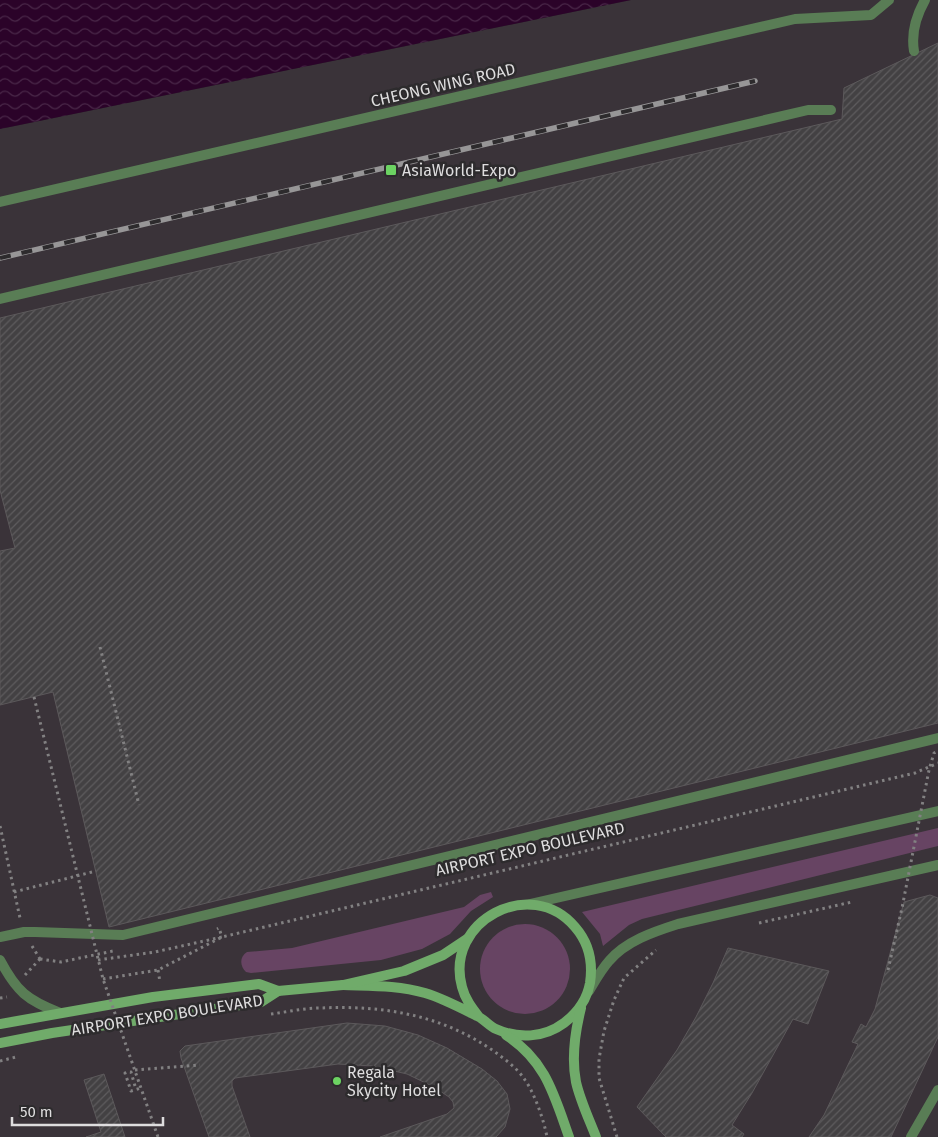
<svg xmlns="http://www.w3.org/2000/svg" width="938" height="1137" font-family="'Fira Sans',sans-serif">
<style>
.built{fill:#3a3339}
.grass{fill:#674463}
.water{fill:url(#water-waves)}
.building{fill:url(#building-hatch);stroke:#5c595b}
.lines{fill:none;stroke-linecap:round;stroke-linejoin:round}
.path{stroke:#828182;stroke-width:3;stroke-dasharray:2.5 4;stroke-linecap:butt}
.lane{stroke:#597d55;stroke-width:10}
.street{stroke:#597d55;stroke-width:10}
.secondary{stroke:#70ab6a;stroke-width:10}
.rail-casing{stroke:#979697;stroke-width:5.5}
.rail{stroke:#2d2b2d;stroke-width:4;stroke-dasharray:11;stroke-linecap:butt}
.path-bridge{stroke:#828182;stroke-width:3;stroke-dasharray:2.5 4;stroke-linecap:butt}
.poi-dot{fill:#6cd362;stroke:#2d2b2d;stroke-width:2}
.labels{text-anchor:middle;dominant-baseline:central;stroke-width:5;stroke-linejoin:round;paint-order:stroke}
.street-label{font-size:16px;fill:#deddde;stroke:#2d2b2d}
.poi-label{font-size:16px;fill:#deddde;stroke:#2d2b2d;text-anchor:start}
</style>
<defs>
<pattern id="water-waves" width="16" height="10" patternUnits="userSpaceOnUse" patternTransform="scale(1.25)"><rect width="16" height="10" fill="#2b0329"/><path d="M0 5q4-4 8 0t8 0" fill="none" stroke="#492748"/></pattern>
<pattern id="building-hatch" width="6" height="6" patternUnits="userSpaceOnUse" patternTransform="scale(1.25)"><rect width="6" height="6" fill="#434143"/><path d="M-1 1l2-2M0 6l6-6M5 7l2-2" fill="none" stroke="#5e5c5e"/></pattern>
</defs>
<rect width="100%" height="100%" fill="#2d2b2d"/>
<path class="built" d="M631,0H938V1137H0V129Z"/>
<g class="grass">
<path d="M938,828V846L642,919L629,925L603,946L600,934L582,912Z"/>
<path d="M491,892L493,897L471,911L450,934L422,949L381,960L251,973L246,972C240,966 239,957 247,952L292,948L464,907L480,895Z"/>
<circle cx="525" cy="969" r="45"/>
</g>
<path class="water" d="M0,0H631L0,129Z"/>
<g class="building">
<path d="M938,43V723L109,927L53,692L0,705V551L15,548L0,490V318L842,119L844,88Z"/>
<path d="M930,895L938,898V1037L891,1137H809L824,1115L858,1044L852,1042L861,1024L866,1027L875,1009L904,902Z"/>
<path d="M728,948L829,971L808,1024L793,1019L752,1093L732,1125L744,1134L742,1137H666L637,1107L677,1050L696,1017L713,983Z"/>
<path d="M347,1023L385,1026L418,1035L447,1048L482,1069L497,1081L507,1094L510,1109L505,1127L496,1137H380L447,1114L454,1108L453,1102L449,1097L434,1087L407,1074L373,1066L338,1064L235,1078L232,1081V1086L250,1137H209L181,1058L180,1051L185,1046Z"/>
<path d="M104,1074L125,1137H86L101,1132L84,1080Z"/>
</g>
<g class="lines">
<g class="path">
<path d="M100,647L139,805"/>
<path d="M0,826L20,918"/>
<path d="M14,892L96,871"/>
<path d="M759,923L852,902"/>
<path d="M32,946L40,959"/>
<path d="M40,959L61,962L113,951"/>
<path d="M98,960L155,952L222,937L219,928L217,929"/>
<path d="M158,970L160,982"/>
<path d="M25,975L40,959"/>
<path d="M103,979L158,970L222,937L915,773L938,763"/>
<path d="M0,998L7,997"/>
<path d="M271,1014C287,1012 304,1008 320,1008C383,1005 443,1015 495,1052C506,1060 518,1069 525,1080C535,1094 544,1121 547,1137"/>
<path d="M0,1061L16,1057"/>
<path d="M135,1070L200,1065"/>
<path d="M135,1086L131,1072L125,1073L131,1091L141,1088"/>
<path d="M617,1137L599,1078V1059L604,1031L614,1000L624,978L656,950"/>
</g>
<g class="lane">
<path d="M914,51C911,33 916,16 925,0"/>
<path d="M0,202L795,19L871,15L889,0"/>
<path d="M0,299L808,110H831"/>
<path d="M0,937L24,932H35L123,935L938,738"/>
<path d="M911,1137L938,1090"/>
</g>
<g class="street">
<path d="M530,904L938,811"/>
<path d="M0,960C17,992 27,1000 60,1013"/>
<path d="M589,991C595,981 601,970 609,961C626,941 653,932 678,924L938,865"/>
</g>
<g class="secondary">
<path d="M343,985C370,986 398,985 425,993C442,998 461,1008 477,1016C484,1019 489,1026 496,1029C518,1039 544,1038 564,1023C577,1013 587,1000 590,983C593,963 589,943 575,927C531,875 444,921 462,987C465,999 472,1008 479,1017"/>
<path d="M581,1008C575,1032 571,1057 576,1082C580,1100 589,1119 596,1137"/>
<path d="M0,1024L153,997L259,984L278,991L343,985L404,971L443,955L467,939"/>
<path d="M506,1035C546,1061 554,1095 569,1137"/>
<path d="M0,1043L52,1033L261,1002L278,991"/>
</g>
<defs>
<path id="rail" d="M0,258L755,81"/>
</defs>
<use href="#rail" class="rail-casing"/>
<use href="#rail" class="rail"/>
<g class="path-bridge">
<path d="M34,697L103,979L158,1137"/>
<path d="M888,970L902,908L929,770L934,753L938,751"/>
</g>
</g>
<g class="poi-dot">
<rect x="385" y="164" width="12" height="12" rx="2.5"/>
<circle cx="337" cy="1081" r="5"/>
</g>
<g class="labels">
<g class="street-label">
<text transform="translate(443 85) rotate(-13)">CHEONG WING ROAD</text>
<text transform="translate(530 849) rotate(-13)">AIRPORT EXPO BOULEVARD</text>
<text transform="translate(167 1015) rotate(-9)">AIRPORT EXPO BOULEVARD</text>
</g>
<g class="poi-label">
<text x="402" y="170">AsiaWorld-Expo</text>
<text x="347" y="1072">Regala<tspan x="347" dy="18">Skycity Hotel</tspan></text>
</g>
</g>
<path d="M12 1117v8h151v-8" fill="none" stroke="#deddde" stroke-width="2.5"/>
<text x="20" y="1117" font-size="15" fill="#deddde" stroke="#2d2b2d" stroke-width="4" paint-order="stroke">50 m</text>
</svg>
